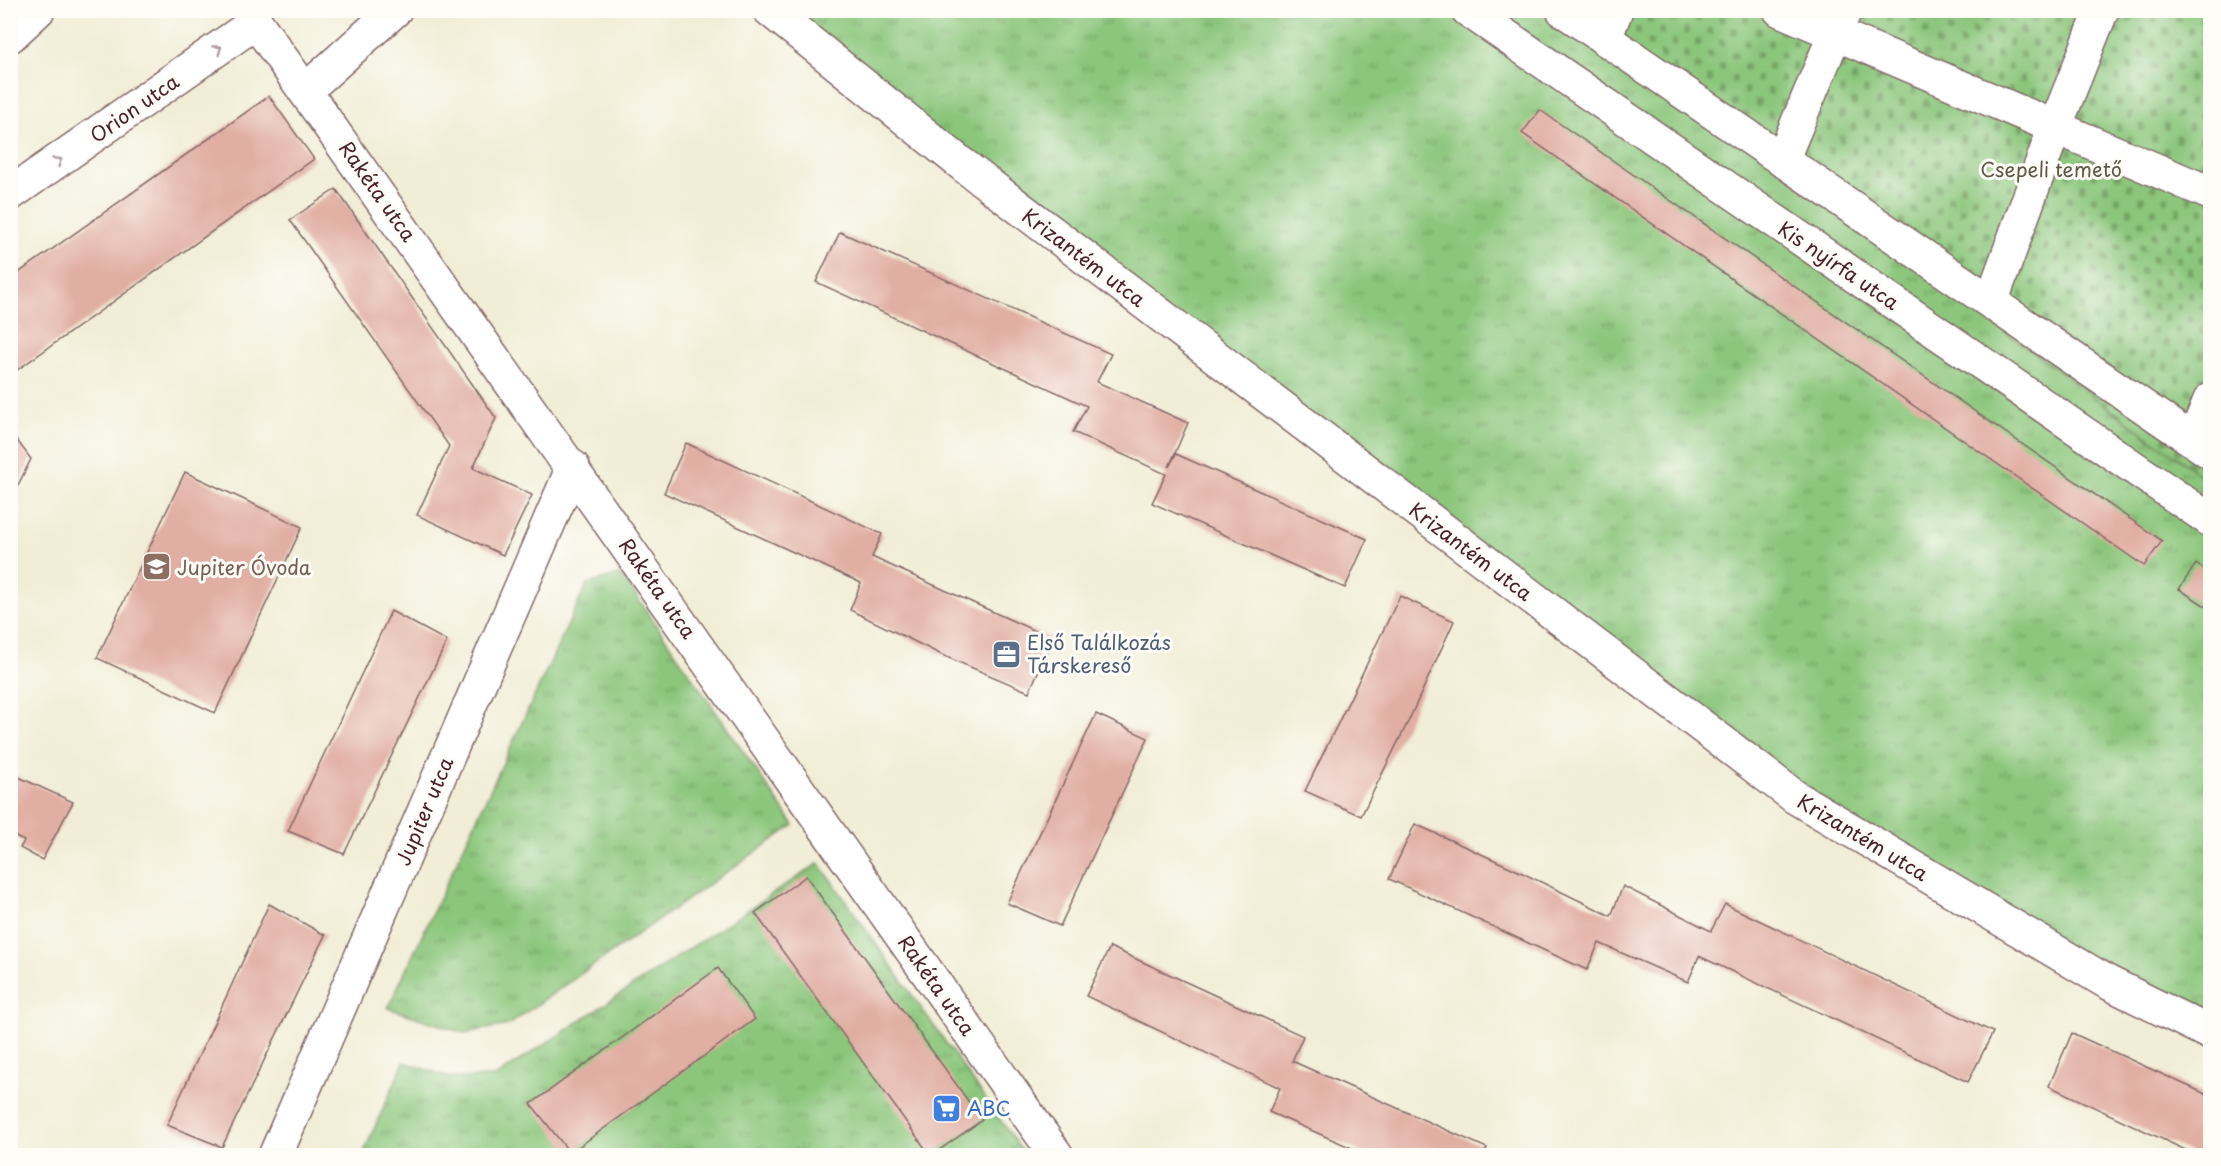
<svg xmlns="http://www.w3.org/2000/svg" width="2221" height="1166" font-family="'Playpen Sans',sans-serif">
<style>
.cemetery{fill:url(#cemetery-stones);stroke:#6a7253;stroke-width:1.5}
.park{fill:url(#park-tufts);stroke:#6a7253;stroke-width:1.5}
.building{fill:#e1aea3}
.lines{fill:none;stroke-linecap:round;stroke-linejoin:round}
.minor-casing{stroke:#846767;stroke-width:36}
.minor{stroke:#fff;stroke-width:33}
.oneway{stroke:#ae9aa0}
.labels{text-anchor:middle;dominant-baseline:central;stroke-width:6;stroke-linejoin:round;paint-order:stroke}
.street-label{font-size:20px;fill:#4a1f2b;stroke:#fdfcf7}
.park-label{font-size:20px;fill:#615947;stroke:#fdfcf7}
.education-label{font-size:20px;fill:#785e54;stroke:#fdfcf7;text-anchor:start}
.service-label{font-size:20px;fill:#4e5e75;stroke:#fdfcf7;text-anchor:start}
.shop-label{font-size:20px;fill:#366cbe;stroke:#fdfcf7;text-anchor:start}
</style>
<defs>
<pattern id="cemetery-stones" width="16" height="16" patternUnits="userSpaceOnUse" patternTransform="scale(1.5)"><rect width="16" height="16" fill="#8bc67b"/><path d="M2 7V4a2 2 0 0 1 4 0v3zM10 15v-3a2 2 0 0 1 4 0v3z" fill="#74a065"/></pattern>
<pattern id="park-tufts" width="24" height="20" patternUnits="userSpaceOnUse" patternTransform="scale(1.5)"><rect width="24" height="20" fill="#8bc67b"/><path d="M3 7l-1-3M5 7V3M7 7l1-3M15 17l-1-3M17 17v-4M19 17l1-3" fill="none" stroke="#74a065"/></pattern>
</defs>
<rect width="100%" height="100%" fill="#fdfcf7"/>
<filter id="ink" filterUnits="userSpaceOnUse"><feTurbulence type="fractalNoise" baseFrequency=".0167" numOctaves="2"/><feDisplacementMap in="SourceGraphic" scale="12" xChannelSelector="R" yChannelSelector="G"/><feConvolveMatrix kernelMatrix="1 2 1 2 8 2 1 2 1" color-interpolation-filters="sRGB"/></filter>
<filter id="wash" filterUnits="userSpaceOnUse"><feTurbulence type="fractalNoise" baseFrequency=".008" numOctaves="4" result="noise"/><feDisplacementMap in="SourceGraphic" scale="24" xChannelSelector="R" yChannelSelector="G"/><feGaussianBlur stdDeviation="1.35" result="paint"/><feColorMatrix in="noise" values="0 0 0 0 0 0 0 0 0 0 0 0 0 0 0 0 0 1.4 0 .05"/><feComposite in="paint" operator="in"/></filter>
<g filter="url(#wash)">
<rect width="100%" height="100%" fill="#f1edd6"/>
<path class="cemetery" d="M1567,11H2210V482L1605,39Z"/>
<g class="park">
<path d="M772,11H1567L2210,482V1025L2027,939L1361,483Z"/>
<path d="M621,574L794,825L508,1025L464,1033L388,1008L587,584Z"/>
<path d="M819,863L1025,1155L362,1156L404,1062L452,1078L495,1077Z"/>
</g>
<g id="blocks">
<g class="building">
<path d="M269,96L314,159L10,375V279Z"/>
<path d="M1540,110L2162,541L2144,566L1522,133Z"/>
<path d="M336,189L496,418L473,468L532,495L503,555L417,515L449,446L290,220Z"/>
<path d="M840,232L1111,354L1097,382L1188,423L1169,467L1176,454L1367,539L1345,588L1152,503L1166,474L1073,432L1087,406L816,282Z"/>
<path d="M10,431L31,459L10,501Z"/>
<path d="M686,443L882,534L872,557L1053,639L1029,692L942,655L850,610L861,583L664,493Z"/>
<path d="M185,472L302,527L215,713L97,658Z"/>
<path d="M2196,564L2210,573V609L2179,589Z"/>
<path d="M1400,596L1454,621L1408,722L1361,816L1305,791Z"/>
<path d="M391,611L447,641L344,854L288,831Z"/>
<path d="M1096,714L1148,738L1060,926L1007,903Z"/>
<path d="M10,773L73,802L42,860L20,848L24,841L10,834Z"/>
<path d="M1415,824L1512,868L1611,916L1623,886L1711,931L1725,904L1993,1032L1968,1082L1699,956L1688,982L1599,943L1587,970L1389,879Z"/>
<path d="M806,876L982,1120L932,1155H930L755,913Z"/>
<path d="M269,904L325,935L222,1147L167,1125Z"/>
<path d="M1110,947L1303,1036L1292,1061L1487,1148L1483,1155H1368L1269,1112L1280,1088L1086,996Z"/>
<path d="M718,968L755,1019L570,1153L531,1104Z"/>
<path d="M2072,1033L2210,1096V1155H2196L2049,1086Z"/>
</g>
</g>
</g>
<g filter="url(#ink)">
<use href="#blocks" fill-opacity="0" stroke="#846767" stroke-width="1.5"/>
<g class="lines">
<defs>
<g id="minor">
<path d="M770,10L963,165L1795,797L2107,982L2210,1033"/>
<path d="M1468,10L2210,520"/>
<path d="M1563,10L2210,452"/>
<path d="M1780,10L2210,193"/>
<path d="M10,36L38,10"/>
<path d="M1605,39L1616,10"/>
<path d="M306,90L395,10"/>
<path d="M1782,160L1845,10"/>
<path d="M10,194L256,22L1057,1156"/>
<path d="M1991,302L2055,127L2102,10"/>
<path d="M2194,440L2210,400"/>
<path d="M275,1156L573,467"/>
</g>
</defs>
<use href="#minor" class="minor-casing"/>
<use href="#minor" class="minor"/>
</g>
<defs><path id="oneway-chevron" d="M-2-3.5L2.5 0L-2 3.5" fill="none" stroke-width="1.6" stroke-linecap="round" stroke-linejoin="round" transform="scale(1.5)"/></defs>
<g class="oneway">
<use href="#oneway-chevron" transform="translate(218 49) rotate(-36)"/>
<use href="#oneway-chevron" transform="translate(58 161) rotate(-35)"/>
</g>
</g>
<defs>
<symbol id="school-square" viewBox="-11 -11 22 22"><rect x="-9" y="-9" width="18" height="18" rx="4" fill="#8d6e63" stroke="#fdfcf7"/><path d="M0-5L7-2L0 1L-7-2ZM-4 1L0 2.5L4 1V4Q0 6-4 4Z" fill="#fff"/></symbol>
<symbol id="office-square" viewBox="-11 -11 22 22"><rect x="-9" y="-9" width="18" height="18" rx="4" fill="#5c6f8a" stroke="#fdfcf7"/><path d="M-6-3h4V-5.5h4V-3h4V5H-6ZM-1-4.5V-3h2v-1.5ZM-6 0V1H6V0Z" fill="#fff"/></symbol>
<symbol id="supermarket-square" viewBox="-11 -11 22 22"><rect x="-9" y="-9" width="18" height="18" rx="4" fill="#3f7fe0" stroke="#fdfcf7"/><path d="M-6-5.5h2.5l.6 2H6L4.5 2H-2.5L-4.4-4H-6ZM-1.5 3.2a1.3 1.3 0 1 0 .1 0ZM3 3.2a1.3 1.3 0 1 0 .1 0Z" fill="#fff"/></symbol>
</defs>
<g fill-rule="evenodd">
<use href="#school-square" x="140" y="550" width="33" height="33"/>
<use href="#office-square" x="990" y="638" width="33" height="33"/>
<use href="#supermarket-square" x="930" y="1092" width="33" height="33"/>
</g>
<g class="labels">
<g class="street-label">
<text transform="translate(134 108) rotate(-35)">Orion utca</text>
<text transform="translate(378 191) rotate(55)">Rakéta utca</text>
<text transform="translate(1084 257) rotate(37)">Krizantém utca</text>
<text transform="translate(1839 265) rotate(34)">Kis nyírfa utca</text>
<text transform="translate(1471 551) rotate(37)">Krizantém utca</text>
<text transform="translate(658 588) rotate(55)">Rakéta utca</text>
<text transform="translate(424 811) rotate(-67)">Jupiter utca</text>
<text transform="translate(1863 837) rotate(31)">Krizantém utca</text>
<text transform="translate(937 985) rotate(55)">Rakéta utca</text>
</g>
<g class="park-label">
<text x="2051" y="169">Csepeli temető</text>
</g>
<g class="education-label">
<text x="177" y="567">Jupiter Óvoda</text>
</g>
<g class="service-label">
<text x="1027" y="642">Első Találkozás<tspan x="1027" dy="23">Társkereső</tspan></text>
</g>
<g class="shop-label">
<text x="967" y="1108">ABC</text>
</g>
</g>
<rect width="2221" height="1166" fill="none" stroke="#fdfcf7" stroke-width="36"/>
</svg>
